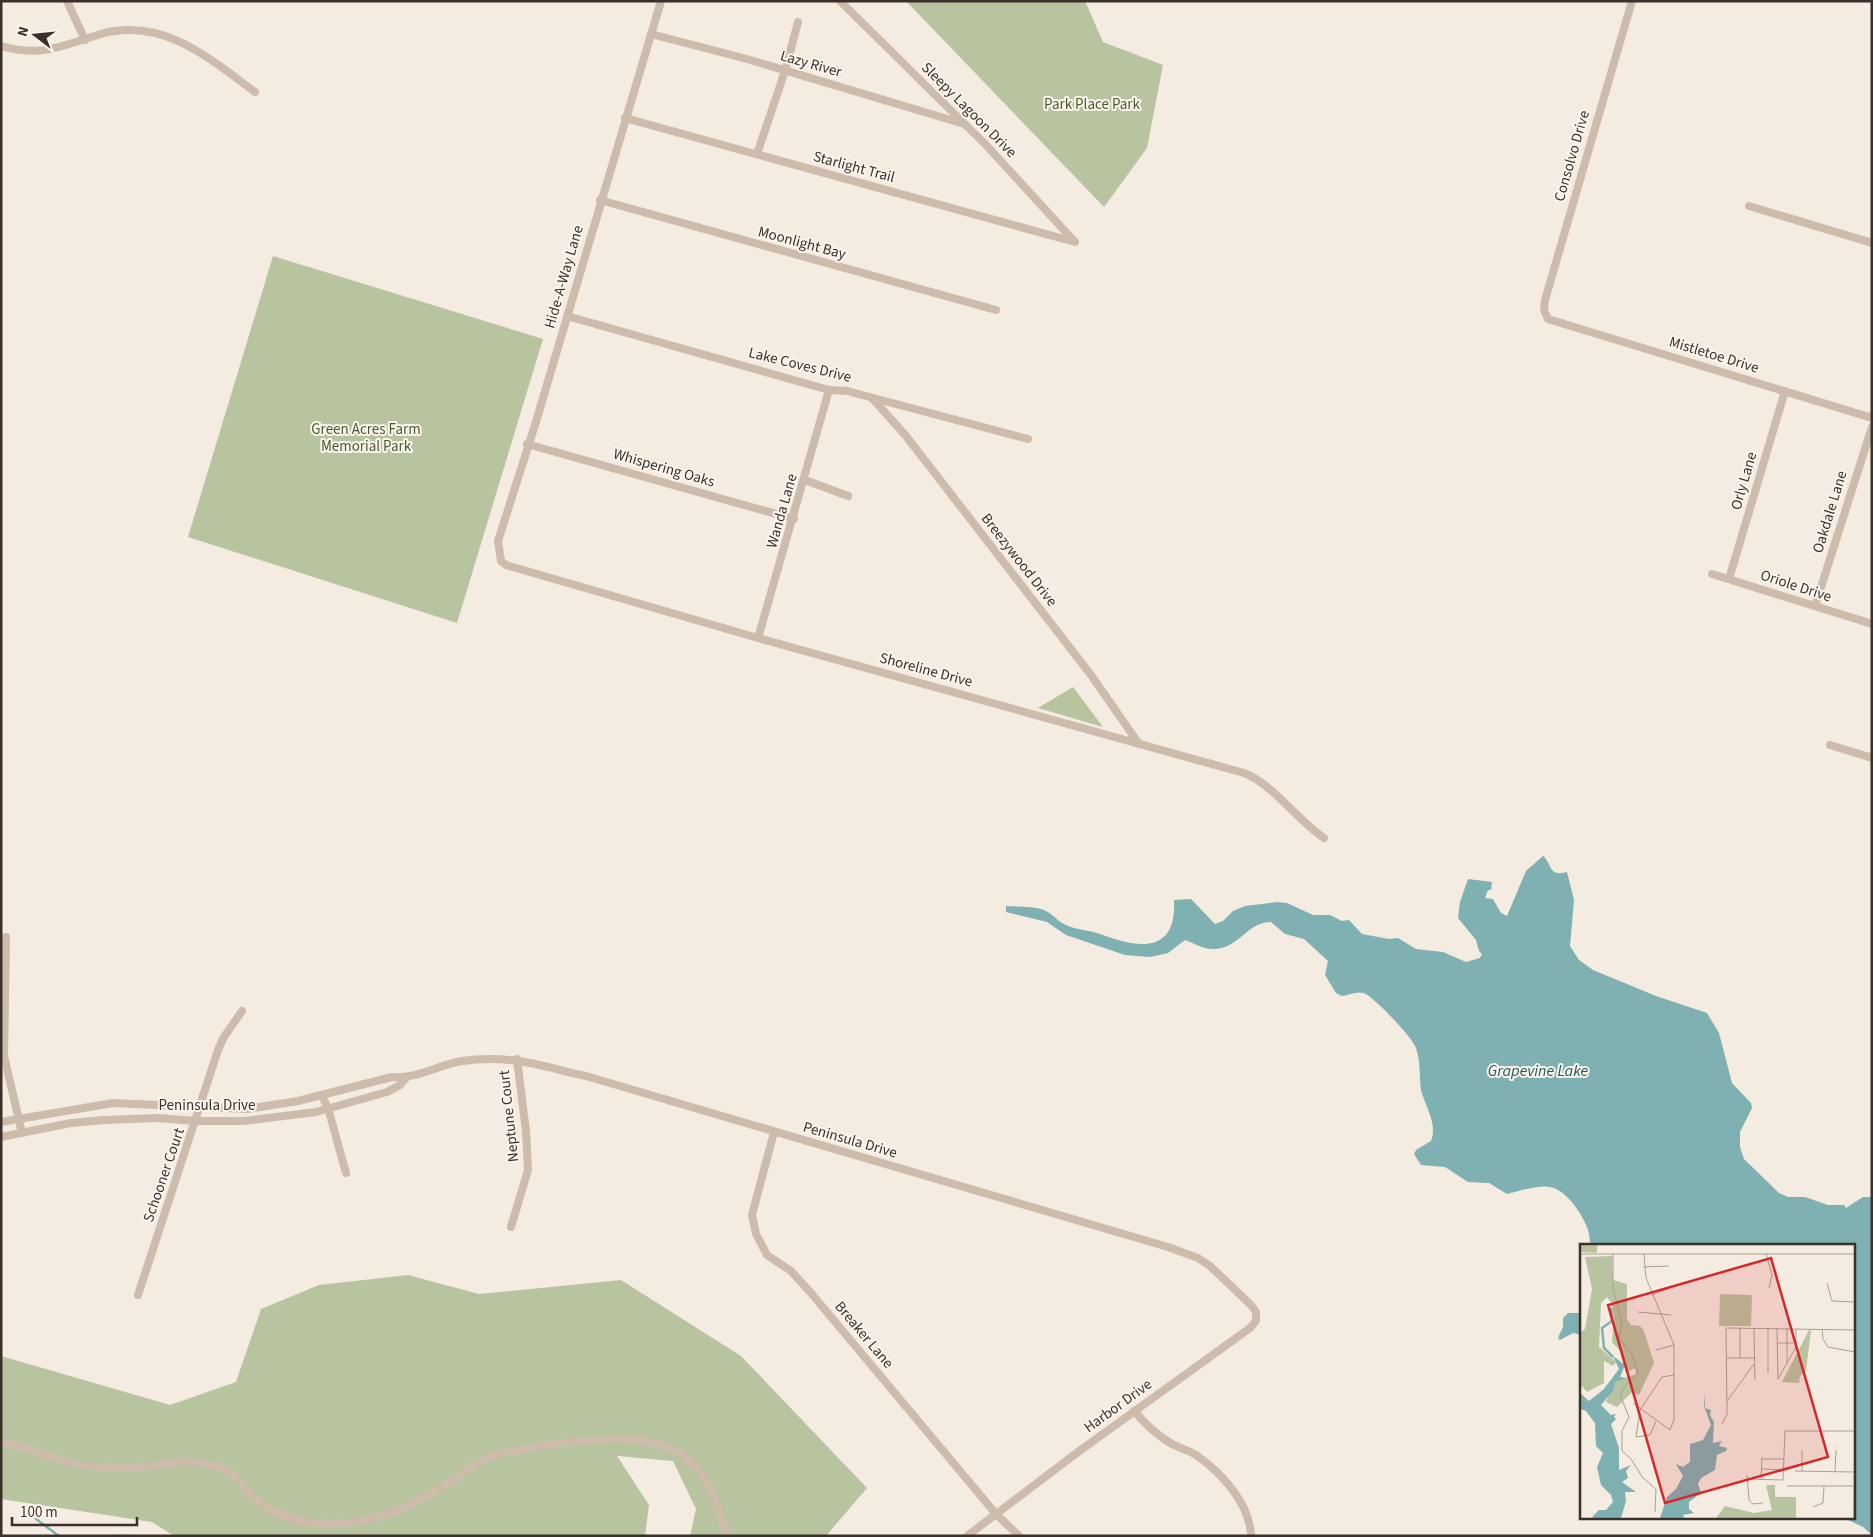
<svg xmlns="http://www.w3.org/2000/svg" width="1873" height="1537" font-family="'Source Sans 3',sans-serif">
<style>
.green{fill:#b8c4a0}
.water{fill:#7fb0b2}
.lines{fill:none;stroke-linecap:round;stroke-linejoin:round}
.stream{stroke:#7fb0b2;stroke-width:2.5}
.minor{stroke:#cdbbac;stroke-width:8}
.labels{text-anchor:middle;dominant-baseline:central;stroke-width:4;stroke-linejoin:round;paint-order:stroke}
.street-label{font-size:15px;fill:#3b302b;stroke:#fbf5ee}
.park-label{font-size:15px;fill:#4a5a2e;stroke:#fbf5ee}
.water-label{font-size:16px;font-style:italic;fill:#1f5a5e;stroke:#fbf5ee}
.inset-river{fill:none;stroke:#7fb0b2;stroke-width:2.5}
.inset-road{fill:none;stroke:#aaa098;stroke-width:1}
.view{fill:#d62828;fill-opacity:0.15;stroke:#d62828;stroke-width:2.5}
.inset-edge{fill:none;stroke:#3b302b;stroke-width:2.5}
</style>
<rect width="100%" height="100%" fill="#f4ebe1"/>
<g class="green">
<path d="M906,1H1085L1103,42L1163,65L1147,148L1104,207Z"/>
<path d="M273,256L543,339L457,623L188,537Z"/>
<path d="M1073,687L1103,727L1038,708Z"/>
<path d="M408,1275L479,1294L621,1280L741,1356L867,1488L826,1536H690L696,1509L673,1461L617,1456L649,1505L645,1536H174L152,1522L1,1499V1356L170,1405L236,1382L261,1309L319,1285Z"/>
</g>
<g class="water">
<path d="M1543,856C1549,860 1550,873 1558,873C1561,874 1564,872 1567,872L1574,900L1570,946L1579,960L1593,970L1656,996L1707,1013L1719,1033L1732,1083L1751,1103L1752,1108L1740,1132V1147L1744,1159L1779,1193L1788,1197H1805L1828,1205H1844L1846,1208L1863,1197H1872V1535L1863,1527L1844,1518H1854V1246H1591C1589,1240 1590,1236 1588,1230C1583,1215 1569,1194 1554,1188C1542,1183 1519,1191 1507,1194L1489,1183L1468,1182L1445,1167L1421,1165L1414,1154L1416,1150L1431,1141C1438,1124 1425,1106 1421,1090C1419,1076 1421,1062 1416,1048C1413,1038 1374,997 1364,993C1357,991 1349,995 1342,996L1336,993L1325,975L1328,961L1304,939L1285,934L1271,922C1246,922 1239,950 1212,949C1203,949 1194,943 1185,940L1168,953L1150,957L1125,955L1066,935L1047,922L1006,912V906C1018,907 1033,906 1044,910C1052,913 1058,922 1066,925C1077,930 1089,930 1100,934C1137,948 1177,955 1174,900L1191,899L1215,924L1223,921L1233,911L1245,906L1277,902L1287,903L1313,915H1330L1342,921L1349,920L1362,934L1389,939L1398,938L1416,949L1443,952L1466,962L1480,958L1482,954L1479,951L1476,940L1458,918L1460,902L1468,879L1492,882L1491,890H1488L1485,898L1493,899L1501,913L1507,916L1526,871Z"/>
<path d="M1568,1313H1582V1335L1573,1333L1560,1340L1558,1338L1563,1327V1318Z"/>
</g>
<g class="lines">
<g class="stream">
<path d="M36,1519L59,1536"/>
<path d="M115,1536H129"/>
</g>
<g class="minor">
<path d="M67,1L85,40"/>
<path d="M661,1L535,425L498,541L501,561L506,565L758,638L1244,773C1273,784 1297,820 1324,838"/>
<path d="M840,1L987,146L1074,241"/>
<path d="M1632,1L1545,300L1544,310L1548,319L1872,418"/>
<path d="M651,34L747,59L961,123"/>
<path d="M1,46C43,58 63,45 101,34C163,17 209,58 255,92"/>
<path d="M625,118L1075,242"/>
<path d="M757,154L785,71L798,22"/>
<path d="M600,200L996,310"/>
<path d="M1749,206L1872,243"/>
<path d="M567,316L829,390L847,391L1028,439"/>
<path d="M872,398L906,436L1091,675L1139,744"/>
<path d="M527,444L794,519"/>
<path d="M805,480L848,496"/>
<path d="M1712,574L1872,624"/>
<path d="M1729,579L1785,391"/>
<path d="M1815,606L1872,427"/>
<path d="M758,638L829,390"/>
<path d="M1830,745L1872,758"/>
<path d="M6,937L4,1056L22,1133"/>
<path d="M322,1096L328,1108L346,1173"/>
<path d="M1,1122L113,1103L247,1109L298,1101L392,1077C417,1079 438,1065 462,1061C511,1054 540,1066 586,1076L1168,1247L1198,1258L1210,1266L1251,1305L1256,1312V1321L1250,1328L1078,1452L967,1536"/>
<path d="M774,1132L752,1215L756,1234L767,1255L791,1271L811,1293L996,1514L1019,1536"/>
<path d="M1,1137L71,1123L104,1120L158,1118L196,1121H244L316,1112L387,1092L400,1085L406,1078"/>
<path d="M511,1227L528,1170L526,1131L517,1059"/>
<path d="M138,1295L218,1050L224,1037L242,1011"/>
<path d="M1134,1411C1146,1424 1156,1435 1172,1444C1179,1448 1189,1450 1196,1455C1222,1473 1250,1504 1251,1536"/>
<path d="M1,1442C31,1447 58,1463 88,1466C102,1467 116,1468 129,1468C166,1466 180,1456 219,1467C234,1471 242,1486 253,1496C271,1514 293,1521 319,1523C371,1527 408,1508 450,1482C463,1474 473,1463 488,1457C503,1452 520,1450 536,1447C578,1440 649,1429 685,1457C709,1474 719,1509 727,1536"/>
</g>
</g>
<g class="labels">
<g class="street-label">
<text transform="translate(811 64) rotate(16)">Lazy River</text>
<text transform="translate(969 110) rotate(45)">Sleepy Lagoon Drive</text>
<text transform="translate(1572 156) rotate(-74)">Consolvo Drive</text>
<text transform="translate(854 167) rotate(15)">Starlight Trail</text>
<text transform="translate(802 243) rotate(15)">Moonlight Bay</text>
<text transform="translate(564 277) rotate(-74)">Hide-A-Way Lane</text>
<text transform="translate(1714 355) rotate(17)">Mistletoe Drive</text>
<text transform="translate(800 365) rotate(14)">Lake Coves Drive</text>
<text transform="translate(664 468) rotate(16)">Whispering Oaks</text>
<text transform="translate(1744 481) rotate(-74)">Orly Lane</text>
<text transform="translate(782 511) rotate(-74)">Wanda Lane</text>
<text transform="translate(1830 512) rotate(-73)">Oakdale Lane</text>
<text transform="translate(1019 560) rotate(52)">Breezywood Drive</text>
<text transform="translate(1796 586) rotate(18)">Oriole Drive</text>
<text transform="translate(926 670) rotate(15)">Shoreline Drive</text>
<text x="207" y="1105">Peninsula Drive</text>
<text transform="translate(509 1116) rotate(-96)">Neptune Court</text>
<text transform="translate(850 1140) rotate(16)">Peninsula Drive</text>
<text transform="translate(164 1175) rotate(-71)">Schooner Court</text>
<text transform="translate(864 1335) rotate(50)">Breaker Lane</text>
<text transform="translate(1118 1406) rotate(-36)">Harbor Drive</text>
</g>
<g class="park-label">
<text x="1092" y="104">Park Place Park</text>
<text x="366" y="429">Green Acres Farm<tspan x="366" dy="17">Memorial Park</tspan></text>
</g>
<g class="water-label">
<text x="1538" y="1071">Grapevine Lake</text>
</g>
</g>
<g transform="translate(1580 1244)">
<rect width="275" height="275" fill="#f4ebe1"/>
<path d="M0,1H17V9L0,8ZM32,12L33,36L47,40V75L51,81L60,82L64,87L74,119L59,151L52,148L37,163L26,158L35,138L56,130L55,124L46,129L40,107L32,98L34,76L32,59L27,53L21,59L19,103L36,118L33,122L24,117V139L7,148L0,140V89L5,85L12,45L5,13ZM140,50L172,51L171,82H139ZM229,86H231L226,127L220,132L219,139L202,138ZM186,241H195V253H216V274H136L145,262L174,269L192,266Z" fill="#b8c4a0"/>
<path d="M33,112L45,121L40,133L47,134L35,138L33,147L21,161L31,171L36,170L34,173L36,175L31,180L39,204V226L51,221L46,227L48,234L42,238L56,248H45L46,257L41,274H14L12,273L19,266H26L33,258L31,251L21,241L17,223L23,209L16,202L15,179L6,167L0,165V149L9,157L24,145L39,125ZM125,148V164L131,166L130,171L134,178L133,199L142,197L139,202L147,204L146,207L137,211L135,226L121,234L118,240L121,249L109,258V265L114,269L103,271L104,274H80L87,253L96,245L103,232L96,220L103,223L110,218V200L123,196L131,181L124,162Z" fill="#7fb0b2"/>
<path class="inset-river" d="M31,64L32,77L22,84L24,104L33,113"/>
<path class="inset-road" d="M186,9L192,31L189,44M0,10H275M33,10V44L42,79L39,94L52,111L58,129L45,142L40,151L49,173L42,187V207L51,215L63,234L76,245L75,268M63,23L89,22M247,39L252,57L275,58M72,51L92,43M58,68L91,71M160,84V114M174,84L175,136M188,84V129M197,84L198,135M207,84V119M242,85L243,95L248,103L275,108M197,99H213M76,106L94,101M146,114H175M198,135L216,103V85M147,157L174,120M53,159L90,186L94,176V101L66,34L64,9M76,177L70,191L56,193L60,166L82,133L94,131M142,180L147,170L146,84L275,86M182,215H203M182,225L203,226M215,227L274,228M222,227V206M255,227L256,206M167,231L169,256L173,260L183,259M167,235L203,236L205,187H275M181,236L182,213M207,242H273M233,263L243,259L244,242M274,274L275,125"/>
<path class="view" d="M191,14L248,213L85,259L28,61Z"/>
<rect width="275" height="275" class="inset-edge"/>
</g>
<rect width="1873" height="1537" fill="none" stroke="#3b302b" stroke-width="5"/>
<g transform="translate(35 35) rotate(286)" stroke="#fbf5ee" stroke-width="4" paint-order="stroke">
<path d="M0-4L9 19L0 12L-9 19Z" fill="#3b302b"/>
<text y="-8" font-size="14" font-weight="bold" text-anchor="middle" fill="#3b302b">N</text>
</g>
<path d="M12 1517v8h125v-8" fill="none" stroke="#3b302b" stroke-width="2.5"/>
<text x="20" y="1517" font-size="15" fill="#3b302b" stroke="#fbf5ee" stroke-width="4" paint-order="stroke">100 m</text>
</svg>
